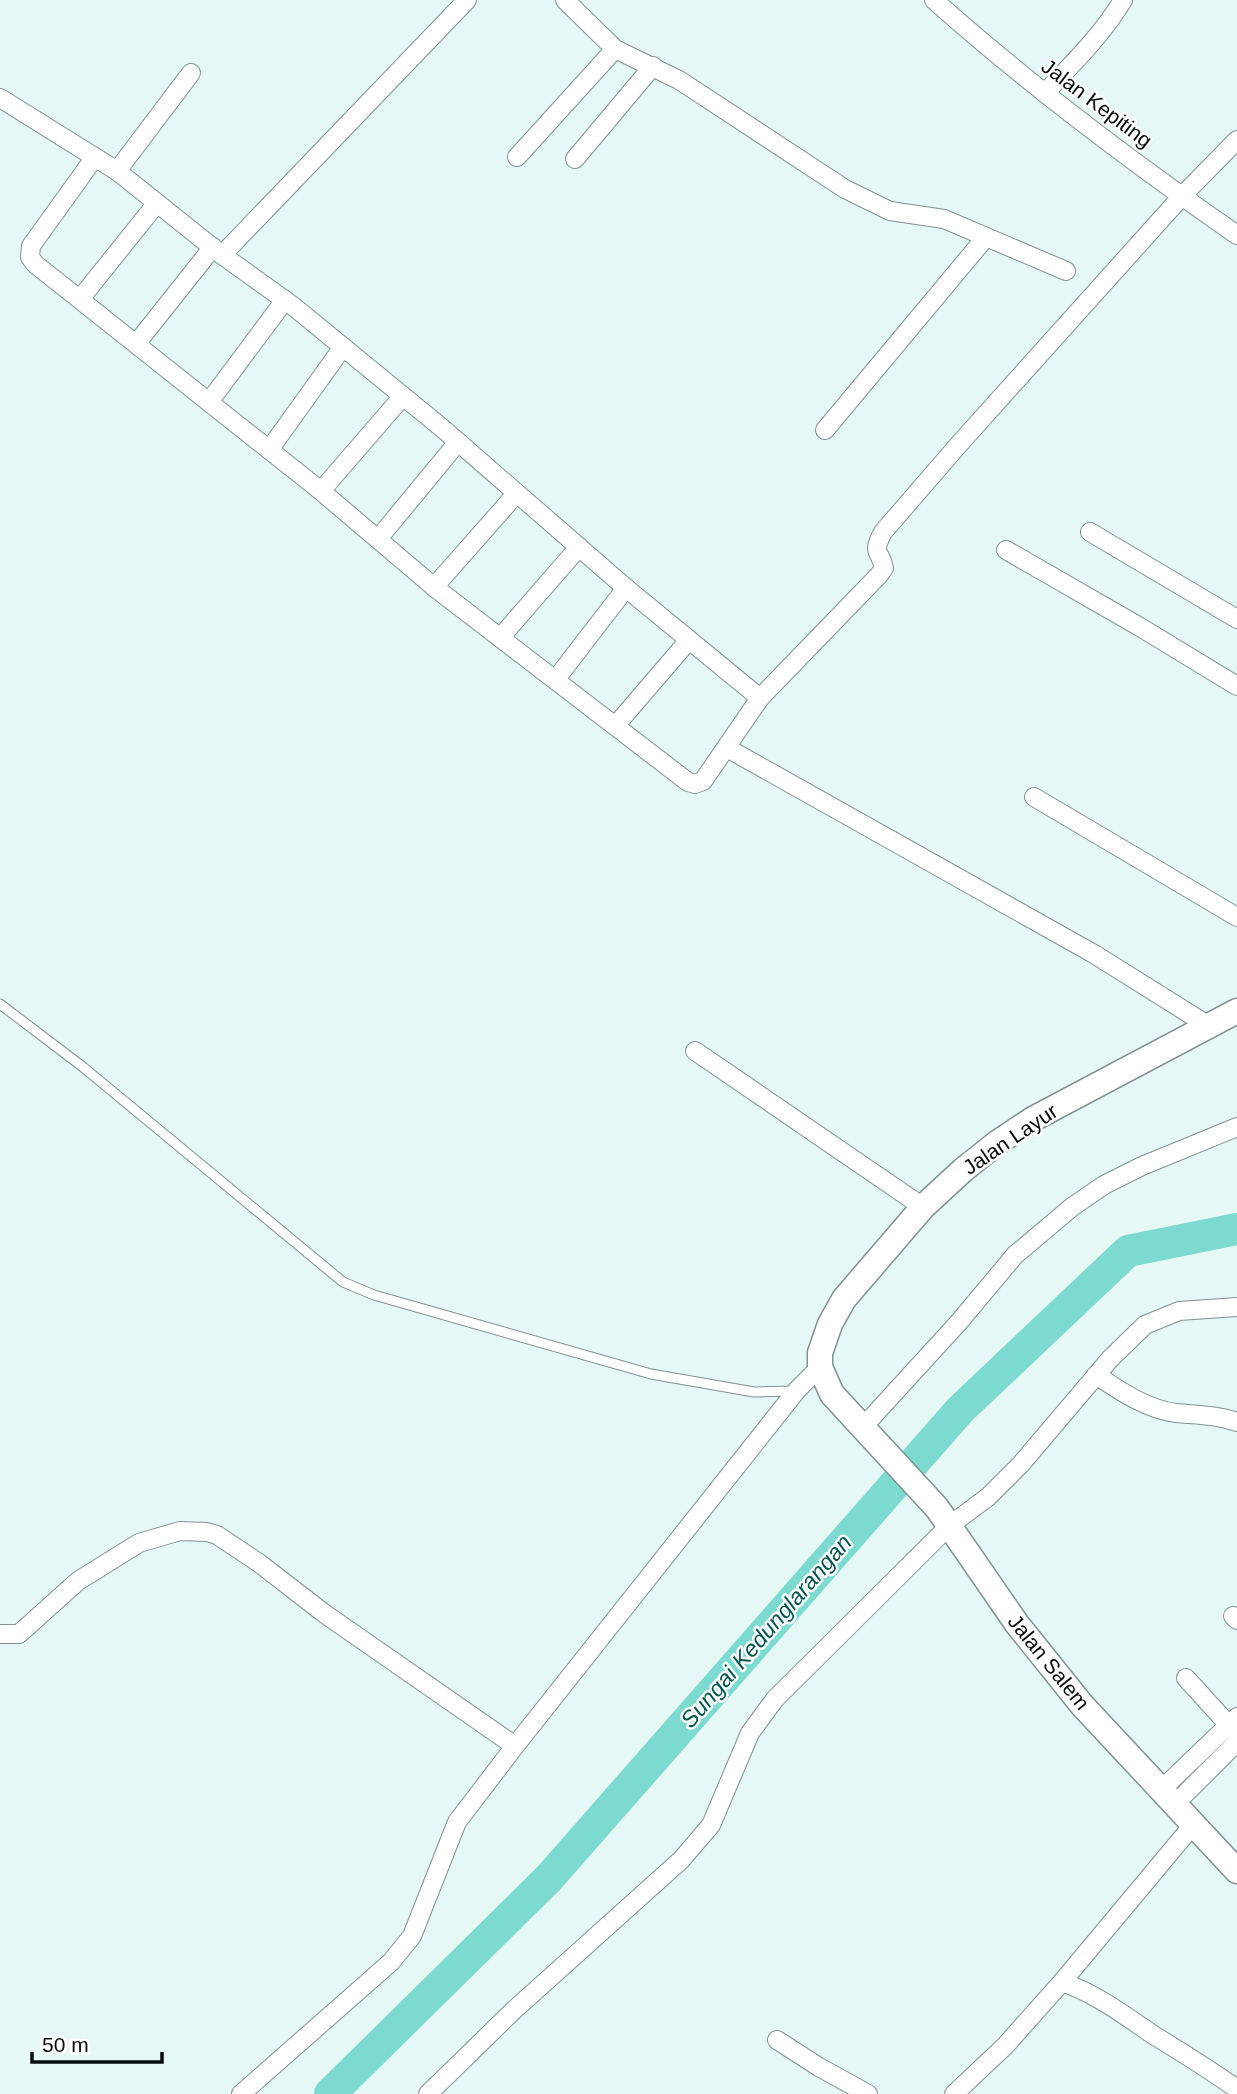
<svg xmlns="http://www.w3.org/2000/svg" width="1237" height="2094" font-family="Helvetica,sans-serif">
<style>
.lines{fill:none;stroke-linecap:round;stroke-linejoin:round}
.river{stroke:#7ddad0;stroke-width:32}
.lane-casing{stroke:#81918f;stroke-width:11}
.street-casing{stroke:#81918f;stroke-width:20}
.secondary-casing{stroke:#81918f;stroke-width:27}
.lane{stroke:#fff;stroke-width:9}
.street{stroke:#fff;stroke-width:18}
.secondary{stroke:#fff;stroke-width:24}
.labels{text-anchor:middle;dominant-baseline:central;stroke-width:5;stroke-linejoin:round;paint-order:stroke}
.street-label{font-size:21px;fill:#070d0c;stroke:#fff}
.water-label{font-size:23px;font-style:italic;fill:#005751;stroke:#fff}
</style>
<rect width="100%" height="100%" fill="#e6f8f5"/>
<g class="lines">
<path class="river" d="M330,2094L549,1878L960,1410L1128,1251L1237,1229"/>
<defs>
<path id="lane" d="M0,1004L83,1067L343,1282L374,1295L651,1374L754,1392L794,1391"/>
<g id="street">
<path d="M565,0L615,49L679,80L845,189L890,211L944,219L1066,271"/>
<path d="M934,0C1029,85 1132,162 1237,235"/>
<path d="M1045,93C1073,63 1102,35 1123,0"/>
<path d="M0,98L117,171L222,255L293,306L442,428L626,588L760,698L879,575L884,568C880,549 871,555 883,532L961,442L1182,196L1237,140"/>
<path d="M95,157L31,246L30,257L35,264L321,491L434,587L688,782L695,784L703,781L760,698"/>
<path d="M517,157L615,49"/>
<path d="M575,159L653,66"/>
<path d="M117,171L191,73"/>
<path d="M222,255L467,0"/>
<path d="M80,299L157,203"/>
<path d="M136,344L213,247"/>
<path d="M209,402L285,300"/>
<path d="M825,430L986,237"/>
<path d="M269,450L343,347"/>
<path d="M321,491L403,396"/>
<path d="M1090,532L1237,619"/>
<path d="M378,539L458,442"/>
<path d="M1006,550L1140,627L1237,686"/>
<path d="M434,587L516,494"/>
<path d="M500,638L579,547"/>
<path d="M556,679L626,588"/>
<path d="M616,725L689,640"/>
<path d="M727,748L1094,954L1209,1026"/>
<path d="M1034,797L1237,917"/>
<path d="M695,1051L923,1207"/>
<path d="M1096,1375C1120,1391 1146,1409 1176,1413C1197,1415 1217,1415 1237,1422"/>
<path d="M863,1427L959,1322L1015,1255L1072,1207L1104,1185L1142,1166L1237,1127"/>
<path d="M1233,1616L1237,1620"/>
<path d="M0,1634H19L78,1581L139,1543L180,1531L207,1532L217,1535L259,1563L325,1614L515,1746"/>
<path d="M1186,1678L1236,1733"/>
<path d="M1161,1790L1237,1717"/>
<path d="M1174,1805L1237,1742"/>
<path d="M1062,1982L1193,1825"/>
<path d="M777,2040L819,2067L868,2094"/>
<path d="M241,2094L391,1962L412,1936L457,1822L515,1746L797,1390L820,1367"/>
<path d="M428,2094L514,2010L681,1860L711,1825L750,1733L775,1699L949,1526L988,1497L1021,1464L1110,1359L1145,1325L1179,1311L1237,1307"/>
<path d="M954,2094L1005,2046L1062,1982C1097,1994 1125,2016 1155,2036C1183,2053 1210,2070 1237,2089"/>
</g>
<path id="secondary" d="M1237,1011L1033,1119L997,1143L963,1170L923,1207L844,1299L830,1324L820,1353V1367L832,1394L937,1508L1017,1624L1082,1705L1237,1871"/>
</defs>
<use href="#lane" class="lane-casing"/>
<use href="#street" class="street-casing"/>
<use href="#secondary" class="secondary-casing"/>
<use href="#lane" class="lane"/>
<use href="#street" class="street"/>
<use href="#secondary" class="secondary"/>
</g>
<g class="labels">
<g class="street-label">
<text transform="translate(1097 103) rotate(37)">Jalan Kepiting</text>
<text transform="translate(1010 1139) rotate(-34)">Jalan Layur</text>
<text transform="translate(1049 1662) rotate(51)">Jalan Salem</text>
</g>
<g class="water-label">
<text transform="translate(766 1631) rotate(-49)">Sungai Kedunglarangan</text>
</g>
</g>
<path d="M32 2052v10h130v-10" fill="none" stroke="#070d0c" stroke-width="3.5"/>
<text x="42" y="2052" font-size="21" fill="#070d0c" stroke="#ffffff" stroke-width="5" paint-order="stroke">50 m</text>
</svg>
